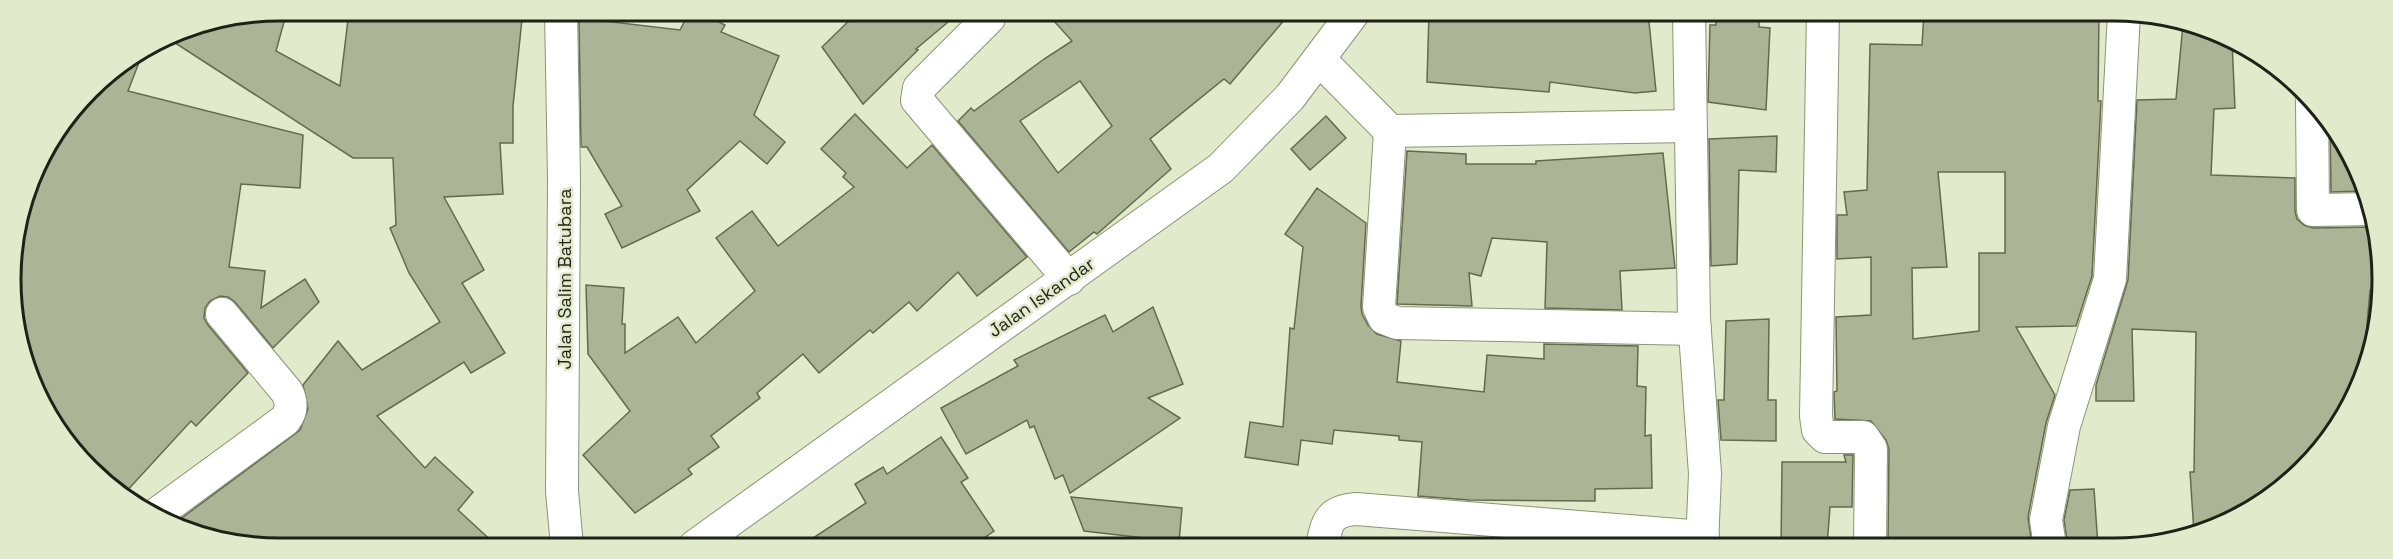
<svg xmlns="http://www.w3.org/2000/svg" width="2393" height="559" font-family="'Space Grotesk',sans-serif">
<style>
.building{fill:#abb495;stroke:#636b4f;stroke-width:1.5;fill-rule:evenodd}
.lines{fill:none;stroke-linecap:round;stroke-linejoin:round}
.minor-casing{stroke:#8b9476;stroke-width:34}
.minor{stroke:#fff;stroke-width:32}
.labels{text-anchor:middle;dominant-baseline:central;stroke-width:5;stroke-linejoin:round;paint-order:stroke}
.street-label{font-size:18px;fill:#1e2115;stroke:#e1eaca}
.rim{fill:none;stroke:#1e2115;stroke-width:3}
</style>
<rect width="100%" height="100%" fill="#e1eaca"/>
<g class="building">
<path d="M279,10L287,11L276,51L340,86L349,11H438L522,19L513,106V143H500L503,194L444,197L484,270L462,283L505,353L471,373L464,362L377,416L425,468L435,457L473,492L458,510L497,546H244L175,523L300,430L308,409L303,385L338,341L362,370L440,322L409,273L390,228L396,225L393,158H353L166,37L177,31Z"/>
<path d="M690,11H698L725,25L721,32L779,56L754,115L785,142L767,164L740,141L687,190L700,211L622,248L605,214L622,206L587,147H581L579,18L680,30Z"/>
<path d="M859,11H961L916,49L918,50L863,104L822,47Z"/>
<path d="M1045,11L1157,12H1291L1230,84L1224,79L1150,139L1171,169L1097,234L1094,232L1069,252L958,121L971,108L974,111L1044,59L1072,41ZM1080,81L1112,126L1058,173L1020,121Z"/>
<path d="M1429,12H1598L1597,16L1648,12L1656,91L1635,93L1550,82L1549,92L1427,82Z"/>
<path d="M1716,12H1759V27L1770,28L1766,110L1708,102L1710,25H1716Z"/>
<path d="M1924,13H2099L2098,101H2101L2092,276L2076,326L2016,327L2055,395L2046,423L2028,517L2032,546H1888L1889,449L1886,440L1871,421L1835,419L1834,392L1837,391L1836,317L1871,315V257L1837,259V215H1847L1844,192L1867,190L1870,44L1922,45ZM1938,172H2005V253H1979V331L1913,339L1912,268L1947,267Z"/>
<path d="M2183,24L2232,41L2235,108L2214,109L2211,175L2295,178V211L2297,219L2304,225L2313,228L2374,227L2379,290H2370L2363,372L2355,399L2304,469L2232,521L2194,533L2190,472H2194L2196,332L2132,329L2134,401H2096V385L2128,280L2137,100L2176,99Z"/>
<path d="M143,52L128,91L303,135L300,188L241,184L229,267L265,271L261,308L305,279L319,302L273,348L235,302L228,297L220,296L210,301L205,308L204,318L208,325L248,373L196,426L191,421L124,494L66,444L20,349L11,261L38,161L102,78Z"/>
<path d="M855,114L907,168L932,145L1027,257L977,296L958,272L917,311L909,302L873,333L870,330L819,373L803,354L757,393L760,398L711,436L719,447L688,469L692,474L635,513L583,455L630,411L588,354L586,285L624,288L622,324H625V353L678,317L696,343L755,291L716,238L752,211L778,246L854,187L843,177L846,173L821,149Z"/>
<path d="M1326,116L1346,138L1310,170L1291,149Z"/>
<path d="M2330,122L2357,177L2364,191L2331,192Z"/>
<path d="M1777,136L1776,172L1739,170L1737,264L1711,266L1709,139Z"/>
<path d="M1407,151L1466,154V164H1536V161L1663,153L1675,268L1620,271L1622,310L1545,308L1547,242L1492,238L1481,276L1469,273L1472,306L1397,304Z"/>
<path d="M1317,188L1366,223L1361,306L1362,314L1368,325L1377,334L1401,341L1397,382L1484,392L1487,355L1544,359V344L1638,346L1637,386L1646,387L1645,436L1651,435L1652,488L1595,489V501L1469,500L1418,496L1422,442L1399,440V436L1334,430L1332,444L1301,440L1298,465L1245,457L1250,422L1283,427L1290,328L1294,329L1303,247L1285,234Z"/>
<path d="M1153,307L1183,384L1148,398L1180,418L1070,493L1063,475L1055,479L1034,426L1030,428L1027,420L966,454L941,408L1018,366L1014,360L1105,315L1113,332Z"/>
<path d="M1769,319L1768,400H1776V441L1721,440L1718,400H1724L1726,321Z"/>
<path d="M941,437L968,478L961,482L994,531L972,546H801L866,503L855,484L883,467L887,474Z"/>
<path d="M1844,455H1853L1852,507H1830L1827,546H1781L1782,462H1846Z"/>
<path d="M2094,489L2098,546H2068L2064,520L2070,490Z"/>
<path d="M1071,497L1182,508L1179,542L1084,531Z"/>
</g>
<g class="lines">
<defs>
<g id="minor">
<path d="M561,11L564,179L562,491L567,546"/>
<path d="M1689,12L1694,318L1705,474L1702,546"/>
<path d="M1823,12L1816,416L1818,430L1825,437H1863L1871,449L1870,546"/>
<path d="M989,18L919,88L917,100L1069,279"/>
<path d="M1319,59L1390,131L1379,307L1384,318L1397,323L1695,329"/>
<path d="M2312,102L2313,210L2373,209"/>
<path d="M1390,131L1690,126"/>
<path d="M154,516L285,420C292,411 292,402 287,392L222,314"/>
<path d="M695,546L1221,168L1290,97L1354,12"/>
<path d="M1322,546C1327,522 1329,511 1356,509L1703,537"/>
<path d="M2050,546L2046,520L2064,426L2110,279L2124,13"/>
</g>
</defs>
<use href="#minor" class="minor-casing"/>
<use href="#minor" class="minor"/>
</g>
<g class="labels">
<g class="street-label">
<text transform="translate(564 279) rotate(-90)">Jalan Salim Batubara</text>
<text transform="translate(1041 297) rotate(-35)">Jalan Iskandar</text>
</g>
</g>
<path d="M0 0H2393V559H0ZM279 21H2114A258 258 0 0 1 2372 279V280A258 258 0 0 1 2114 538H279A258 258 0 0 1 21 280V279A258 258 0 0 1 279 21Z" fill="#e1eaca" fill-rule="evenodd"/>
<path class="rim" d="M279 21H2114A258 258 0 0 1 2372 279V280A258 258 0 0 1 2114 538H279A258 258 0 0 1 21 280V279A258 258 0 0 1 279 21Z"/>
</svg>
